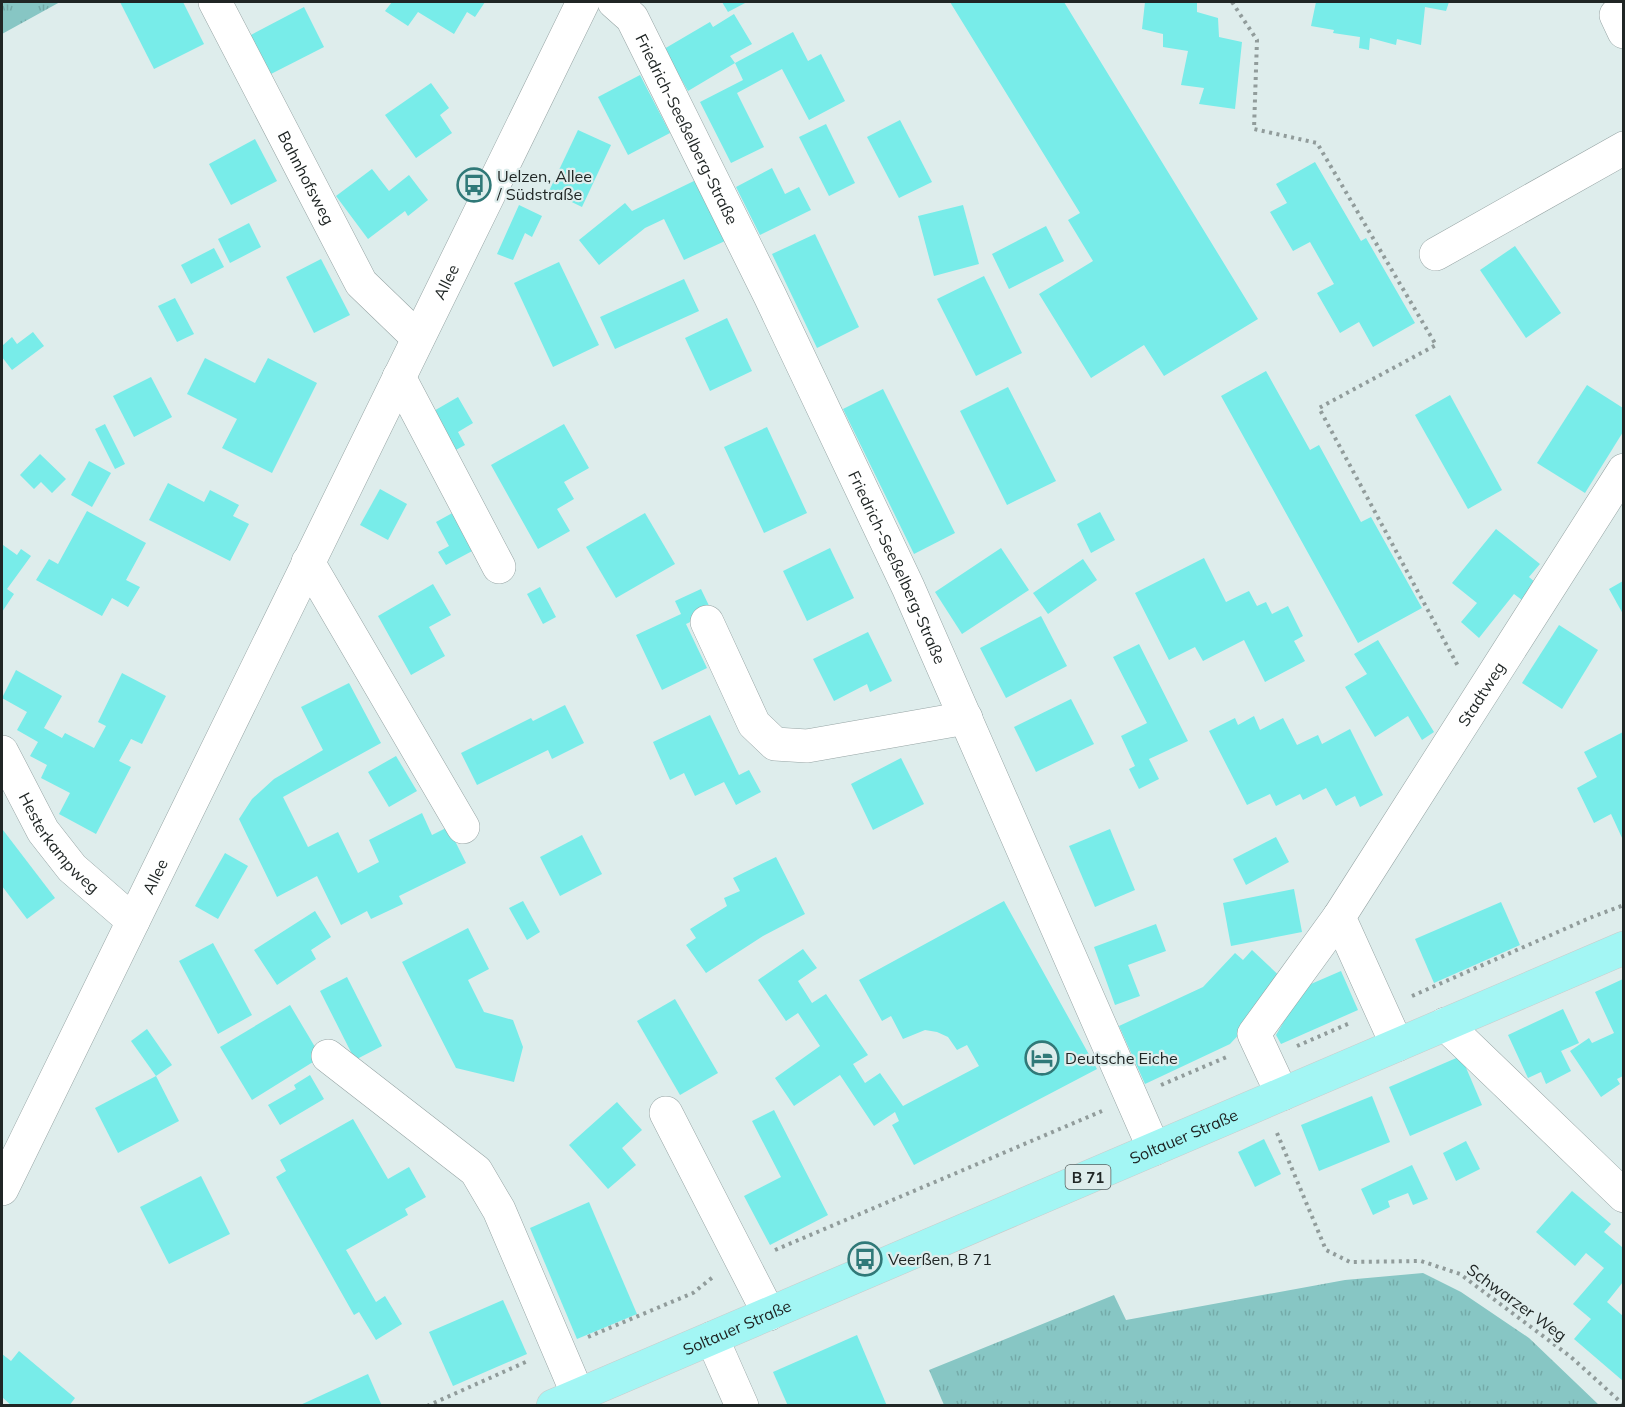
<svg xmlns="http://www.w3.org/2000/svg" width="1625" height="1407" font-family="Mulish,sans-serif">
<style>
.grass{fill:url(#grass-tufts)}
.building{fill:#78ece9}
.lines{fill:none;stroke-linecap:round;stroke-linejoin:round}
.minor-casing{stroke:#97a5a5;stroke-width:34}
.major-casing{stroke:#c9cbcb;stroke-width:34}
.path{stroke:#919c9b;stroke-width:4;stroke-dasharray:3 4.5;stroke-linecap:butt}
.minor{stroke:#fff;stroke-width:33}
.major{stroke:#a3f6f4;stroke-width:33}
.labels{text-anchor:middle;dominant-baseline:central;stroke-width:4.5;stroke-linejoin:round;paint-order:stroke}
.shield{fill:#deedec;stroke:#596261;stroke-width:1.5}
.shield-label{font-size:15px;font-weight:bold;fill:#202625}
.street-label{font-size:16px;fill:#202625;stroke:#deedec}
.poi-label{font-size:16px;fill:#202625;stroke:#deedec;text-anchor:start}
</style>
<defs>
<pattern id="grass-tufts" width="24" height="20" patternUnits="userSpaceOnUse" patternTransform="scale(1.5)"><rect width="24" height="20" fill="#87c6c4"/><path d="M3 7l-1-3M5 7V3M7 7l1-3M15 17l-1-3M17 17v-4M19 17l1-3" fill="none" stroke="#74aaa8"/></pattern>
</defs>
<rect width="100%" height="100%" fill="#deedec"/>
<g class="grass">
<path d="M2,2H60L2,34Z"/>
<path d="M1423,1273L1461,1292L1529,1338L1599,1405H944L929,1370L1114,1295L1126,1320L1345,1280Z"/>
</g>
<g class="building">
<path d="M120,2H183L204,44L154,69Z"/>
<path d="M392,2H485L475,17L467,12L454,34L418,12L408,26L385,11Z"/>
<path d="M722,2H747L728,12Z"/>
<path d="M950,2H1064L1258,319L1164,376L1144,345L1091,378L1039,294L1093,261L1068,220L1080,213Z"/>
<path d="M1145,2H1197V12L1218,18L1219,37L1242,42L1235,109L1199,104L1204,88L1181,85L1188,51L1163,47V34L1142,29Z"/>
<path d="M1316,2H1449L1446,11L1425,7L1421,45L1397,39L1396,45L1370,38L1369,50L1359,48L1360,37L1333,33L1334,30L1311,26Z"/>
<path d="M304,7L324,47L269,75L249,36Z"/>
<path d="M734,14L752,44L730,56L735,63L688,91L664,49L710,22L713,27Z"/>
<path d="M793,32L808,61L821,54L845,101L809,120L782,69L737,93L764,147L731,163L700,102L743,80L735,63Z"/>
<path d="M640,75L670,133L628,155L598,97Z"/>
<path d="M431,83L449,108L440,115L452,133L416,158L385,115Z"/>
<path d="M900,120L932,182L899,198L867,137Z"/>
<path d="M826,124L855,183L829,196L799,137Z"/>
<path d="M578,130L611,145L582,207L549,191Z"/>
<path d="M255,139L277,181L231,205L209,164Z"/>
<path d="M1315,162L1361,241L1366,238L1415,323L1373,347L1359,322L1340,333L1317,293L1334,284L1310,242L1293,251L1270,212L1287,203L1276,184Z"/>
<path d="M772,168L785,194L799,187L811,210L760,235L736,187Z"/>
<path d="M372,169L389,191L409,175L428,200L408,216L405,211L368,239L336,196Z"/>
<path d="M696,180L725,241L684,260L664,219L645,228L599,265L579,240L625,203L632,211Z"/>
<path d="M519,205L542,216L532,237L525,233L513,260L497,254Z"/>
<path d="M963,205L979,264L934,276L918,216Z"/>
<path d="M249,223L261,247L230,263L218,239Z"/>
<path d="M1046,226L1064,261L1009,289L992,254Z"/>
<path d="M815,234L859,327L817,348L772,254Z"/>
<path d="M1515,246L1561,313L1526,338L1480,270Z"/>
<path d="M214,248L224,267L191,284L181,265Z"/>
<path d="M321,259L350,315L314,333L286,277Z"/>
<path d="M559,262L599,345L553,367L514,283Z"/>
<path d="M984,276L1022,353L976,376L937,299Z"/>
<path d="M684,279L699,311L615,349L600,317Z"/>
<path d="M175,298L194,334L177,342L158,306Z"/>
<path d="M727,318L752,371L710,391L685,338Z"/>
<path d="M33,332L44,346L12,370L2,357V346L12,337L17,344Z"/>
<path d="M205,358L255,383L268,358L317,383L272,473L222,448L237,419L187,394Z"/>
<path d="M1266,371L1310,450L1319,445L1361,522L1371,517L1422,608L1358,643L1221,396Z"/>
<path d="M151,377L172,417L134,437L113,396Z"/>
<path d="M1587,385L1623,408V432L1585,493L1537,463Z"/>
<path d="M1008,387L1056,481L1007,505L960,411Z"/>
<path d="M883,389L955,533L914,554L843,409Z"/>
<path d="M1450,395L1502,490L1468,509L1415,415Z"/>
<path d="M458,397L473,423L458,432L465,445L454,451L432,412Z"/>
<path d="M105,424L125,464L115,469L95,429Z"/>
<path d="M564,424L589,468L564,482L574,499L557,509L570,531L538,549L491,465Z"/>
<path d="M767,427L807,513L764,533L724,447Z"/>
<path d="M40,454L66,479L52,493L41,482L34,489L20,475Z"/>
<path d="M89,461L111,473L92,507L71,495Z"/>
<path d="M168,483L204,502L210,490L239,505L233,516L249,524L230,561L149,520Z"/>
<path d="M380,489L407,504L388,540L360,525Z"/>
<path d="M87,511L146,543L126,580L140,587L128,607L112,598L102,616L36,580L49,559L58,564Z"/>
<path d="M456,511L476,549L446,565L438,552L449,546L436,522Z"/>
<path d="M1100,512L1115,540L1091,553L1077,524Z"/>
<path d="M645,513L675,564L616,598L586,547Z"/>
<path d="M1496,529L1540,564L1529,577L1536,583L1522,600L1514,594L1479,638L1461,622L1477,603L1452,583Z"/>
<path d="M3,545L17,555L21,549L31,556L7,589L14,594L2,612Z"/>
<path d="M830,548L854,598L807,621L783,571Z"/>
<path d="M1001,548L1029,590L962,634L935,592Z"/>
<path d="M1204,558L1226,602L1249,591L1257,606L1266,602L1272,614L1288,606L1303,636L1294,641L1305,661L1265,682L1244,640L1203,661L1195,647L1169,660L1135,593Z"/>
<path d="M1083,559L1097,580L1048,614L1033,593Z"/>
<path d="M1623,581V614L1609,589Z"/>
<path d="M433,584L451,615L429,627L445,656L411,675L378,616Z"/>
<path d="M540,587L556,617L543,624L527,594Z"/>
<path d="M701,589L712,612L686,624L707,668L662,690L636,635L681,614L675,601Z"/>
<path d="M1041,616L1067,666L1006,698L980,648Z"/>
<path d="M1559,625L1598,650L1562,709L1522,683Z"/>
<path d="M868,632L892,681L870,692L867,684L834,701L813,659Z"/>
<path d="M1378,640L1434,732L1422,740L1408,716L1375,737L1345,687L1367,674L1354,654Z"/>
<path d="M1139,644L1188,741L1149,759L1159,779L1139,789L1129,769L1135,766L1121,736L1147,723L1113,657Z"/>
<path d="M16,670L62,696L44,728L62,738L65,733L94,748L106,726L98,722L122,673L166,696L142,744L131,739L119,761L131,767L96,834L59,814L70,793L41,778L47,765L30,756L38,742L17,730L27,712L2,698Z"/>
<path d="M349,683L381,743L283,797L308,847L338,832L358,873L379,862L369,840L422,813L432,835L448,827L466,863L399,896L403,904L371,919L367,911L341,925L317,876L277,897L239,819L252,799L274,779L323,750L301,707Z"/>
<path d="M1071,699L1094,744L1036,772L1014,727Z"/>
<path d="M565,705L584,743L552,759L548,750L477,785L461,753L531,718L533,721Z"/>
<path d="M710,715L739,775L749,770L761,792L736,805L724,782L695,796L684,773L670,780L653,742Z"/>
<path d="M1254,716L1260,730L1283,718L1297,745L1318,735L1322,744L1350,729L1383,795L1360,807L1355,796L1336,806L1326,788L1303,800L1300,794L1276,806L1270,794L1247,805L1209,731L1235,718L1238,725Z"/>
<path d="M1623,732V840L1611,814L1594,823L1577,788L1597,777L1584,752Z"/>
<path d="M396,756L417,791L389,807L368,772Z"/>
<path d="M901,758L924,804L873,830L851,784Z"/>
<path d="M1110,829L1135,890L1095,907L1069,846Z"/>
<path d="M3,830L55,898L27,919L2,886Z"/>
<path d="M582,835L602,874L560,896L540,857Z"/>
<path d="M1276,837L1289,862L1246,885L1233,859Z"/>
<path d="M225,853L248,866L218,919L195,906Z"/>
<path d="M776,857L805,914L763,936L706,973L686,945L696,938L690,929L727,906L724,898L740,891L733,878Z"/>
<path d="M1294,889L1302,932L1231,946L1223,903Z"/>
<path d="M523,901L540,932L527,940L509,908Z"/>
<path d="M1004,901L1097,1069L914,1165L892,1125L899,1121L895,1112L874,1126L840,1075L794,1106L775,1078L820,1046L798,1013L786,1021L758,980L803,949L817,968L798,981L812,1003L826,994L868,1055L853,1064L865,1083L880,1073L903,1106L979,1066L967,1045L957,1050L948,1037L937,1032L925,1030L903,1039L891,1016L882,1021L859,980Z"/>
<path d="M1501,902L1520,945L1434,983L1415,939Z"/>
<path d="M315,911L331,937L311,950L316,959L277,985L254,950Z"/>
<path d="M1156,924L1166,951L1128,965L1140,996L1115,1005L1094,947Z"/>
<path d="M468,928L489,969L468,980L484,1012L513,1020L523,1047L514,1082L456,1068L402,962Z"/>
<path d="M213,943L252,1015L218,1034L179,961Z"/>
<path d="M1252,950L1287,983L1230,1044L1145,1084L1119,1026L1203,987L1235,953L1243,960Z"/>
<path d="M1341,971L1358,1010L1281,1044L1276,1035L1304,987Z"/>
<path d="M347,977L382,1046L355,1060L320,991Z"/>
<path d="M1623,979V1076L1617,1079L1620,1084L1601,1097L1570,1051L1589,1038L1592,1043L1614,1033L1595,992Z"/>
<path d="M675,999L718,1073L680,1095L637,1021Z"/>
<path d="M290,1005L321,1057L252,1100L220,1047Z"/>
<path d="M1563,1009L1579,1043L1561,1051L1571,1071L1546,1084L1541,1072L1528,1078L1508,1035Z"/>
<path d="M147,1029L172,1065L156,1076L131,1041Z"/>
<path d="M1461,1056L1482,1105L1410,1136L1389,1087Z"/>
<path d="M310,1075L324,1099L280,1125L268,1105L296,1089L294,1085Z"/>
<path d="M156,1076L179,1121L118,1153L95,1108Z"/>
<path d="M1372,1096L1390,1142L1319,1171L1301,1125Z"/>
<path d="M617,1102L642,1130L622,1148L636,1165L608,1189L569,1145Z"/>
<path d="M774,1110L828,1215L770,1245L744,1196L781,1177L752,1121Z"/>
<path d="M353,1119L388,1179L409,1167L426,1197L405,1209L408,1215L346,1250L376,1302L385,1296L402,1324L376,1340L359,1312L354,1315L276,1177L286,1171L280,1160Z"/>
<path d="M1264,1139L1281,1174L1255,1187L1238,1152Z"/>
<path d="M1466,1141L1480,1169L1456,1181L1443,1153Z"/>
<path d="M1412,1165L1428,1199L1413,1205L1408,1193L1388,1201L1390,1207L1373,1215L1361,1189Z"/>
<path d="M201,1176L230,1234L169,1264L140,1207Z"/>
<path d="M1572,1191L1611,1224L1604,1232L1622,1247L1623,1246V1282L1607,1302L1623,1316V1381L1574,1339L1591,1319L1573,1304L1604,1268L1586,1253L1575,1266L1536,1232Z"/>
<path d="M589,1202L637,1314L577,1339L530,1228Z"/>
<path d="M503,1300L527,1354L453,1386L429,1332Z"/>
<path d="M857,1335L887,1406H788L773,1372Z"/>
<path d="M19,1351L75,1398L69,1406H12L2,1397V1354L11,1361Z"/>
<path d="M368,1374L382,1406H298Z"/>
</g>
<g class="lines">
<defs>
<g id="minor">
<path id="s1" d="M215,2L361,283L418,338"/>
<path id="s2" d="M614,2L632,18L770,296L908,587L1154,1149"/>
<path d="M1616,15L1624,32"/>
<path d="M1436,254L1624,148"/>
<path d="M399,377L499,567"/>
<path d="M308,562L463,827"/>
<path d="M707,622L754,724L775,744L807,746L966,718"/>
<path id="s3" d="M2,752L43,831L72,868L133,921"/>
<path d="M1445,1024L1624,1196"/>
<path id="s4" d="M1397,1045L1339,917L1624,470"/>
<path d="M328,1056L476,1171L499,1210L578,1395"/>
<path d="M1282,1094L1254,1034L1339,917"/>
<path d="M666,1113L769,1314"/>
<path id="s5" d="M2,1189L583,2"/>
<path d="M712,1338L742,1406"/>
</g>
<g id="major">
<path id="s6" d="M553,1406L1624,948"/>
</g>
</defs>
<use href="#minor" class="minor-casing"/>
<use href="#major" class="major-casing"/>
<g class="path">
<path d="M1232,2L1257,40L1254,129L1317,143L1436,345L1319,408L1459,668"/>
<path d="M1412,996L1592,917L1624,905"/>
<path d="M1297,1046L1350,1023"/>
<path d="M1161,1085L1229,1056"/>
<path d="M1277,1133L1326,1250L1350,1262L1421,1261L1460,1274L1571,1357L1624,1405"/>
<path d="M775,1250L1102,1111"/>
<path d="M588,1337L693,1293L713,1277"/>
<path d="M427,1406L528,1361"/>
</g>
<use href="#minor" class="minor"/>
<use href="#major" class="major"/>
</g>
<defs>
<symbol id="bus-ring" viewBox="-11 -11 22 22"><circle r="9.5" fill="#deedec" stroke="#307978" stroke-width="1.5"/><path d="M-5-6H5V4H4V6H2V4H-2V6H-4V4H-5ZM-3.5-4V0h7V-4ZM-3.5 1.2v1.5H-2V1.2ZM2 1.2v1.5H3.5V1.2Z" fill="#307978"/></symbol>
<symbol id="hotel-ring" viewBox="-11 -11 22 22"><circle r="9.5" fill="#deedec" stroke="#307978" stroke-width="1.5"/><path d="M-6-4.5h1.5V1H6V5H4.5V3h-9V5H-6ZM-4 0a1.8 1.8 0 1 1 3.6 0ZM.5 0V-2.5h3Q6-2.5 6 0Z" fill="#307978"/></symbol>
</defs>
<g fill-rule="evenodd">
<use href="#bus-ring" x="455" y="166" width="38" height="38"/>
<use href="#hotel-ring" x="1023" y="1039" width="38" height="38"/>
<use href="#bus-ring" x="846" y="1240" width="38" height="38"/>
</g>
<g class="labels">
<rect class="shield" x="1065.5" y="1165" width="45" height="24" rx="4.5"/>
<g class="shield-label">
<text x="1088" y="1177">B 71</text>
</g>
<g class="street-label">
<text stroke="none"><textPath href="#s2" startOffset="148">Friedrich-Seeßelberg-Straße</textPath></text>
<text stroke="none"><textPath href="#s1" startOffset="198">Bahnhofsweg</textPath></text>
<text stroke="none"><textPath href="#s5" startOffset="1010">Allee</textPath></text>
<text stroke="none"><textPath href="#s2" startOffset="634">Friedrich-Seeßelberg-Straße</textPath></text>
<text stroke="none"><textPath href="#s4" startOffset="405">Stadtweg</textPath></text>
<text stroke="none"><textPath href="#s3" startOffset="108">Hesterkampweg</textPath></text>
<text stroke="none"><textPath href="#s5" startOffset="348">Allee</textPath></text>
<text stroke="none"><textPath href="#s6" startOffset="686">Soltauer Straße</textPath></text>
<text transform="translate(1517 1302) rotate(36)">Schwarzer Weg</text>
<text stroke="none"><textPath href="#s6" startOffset="200">Soltauer Straße</textPath></text>
</g>
<g class="poi-label">
<text x="497" y="176">Uelzen, Allee<tspan x="497" dy="18">/ Südstraße</tspan></text>
<text x="1065" y="1058">Deutsche Eiche</text>
<text x="888" y="1259">Veerßen, B 71</text>
</g>
</g>
<rect width="1625" height="1407" fill="none" stroke="#202625" stroke-width="6"/>
</svg>
